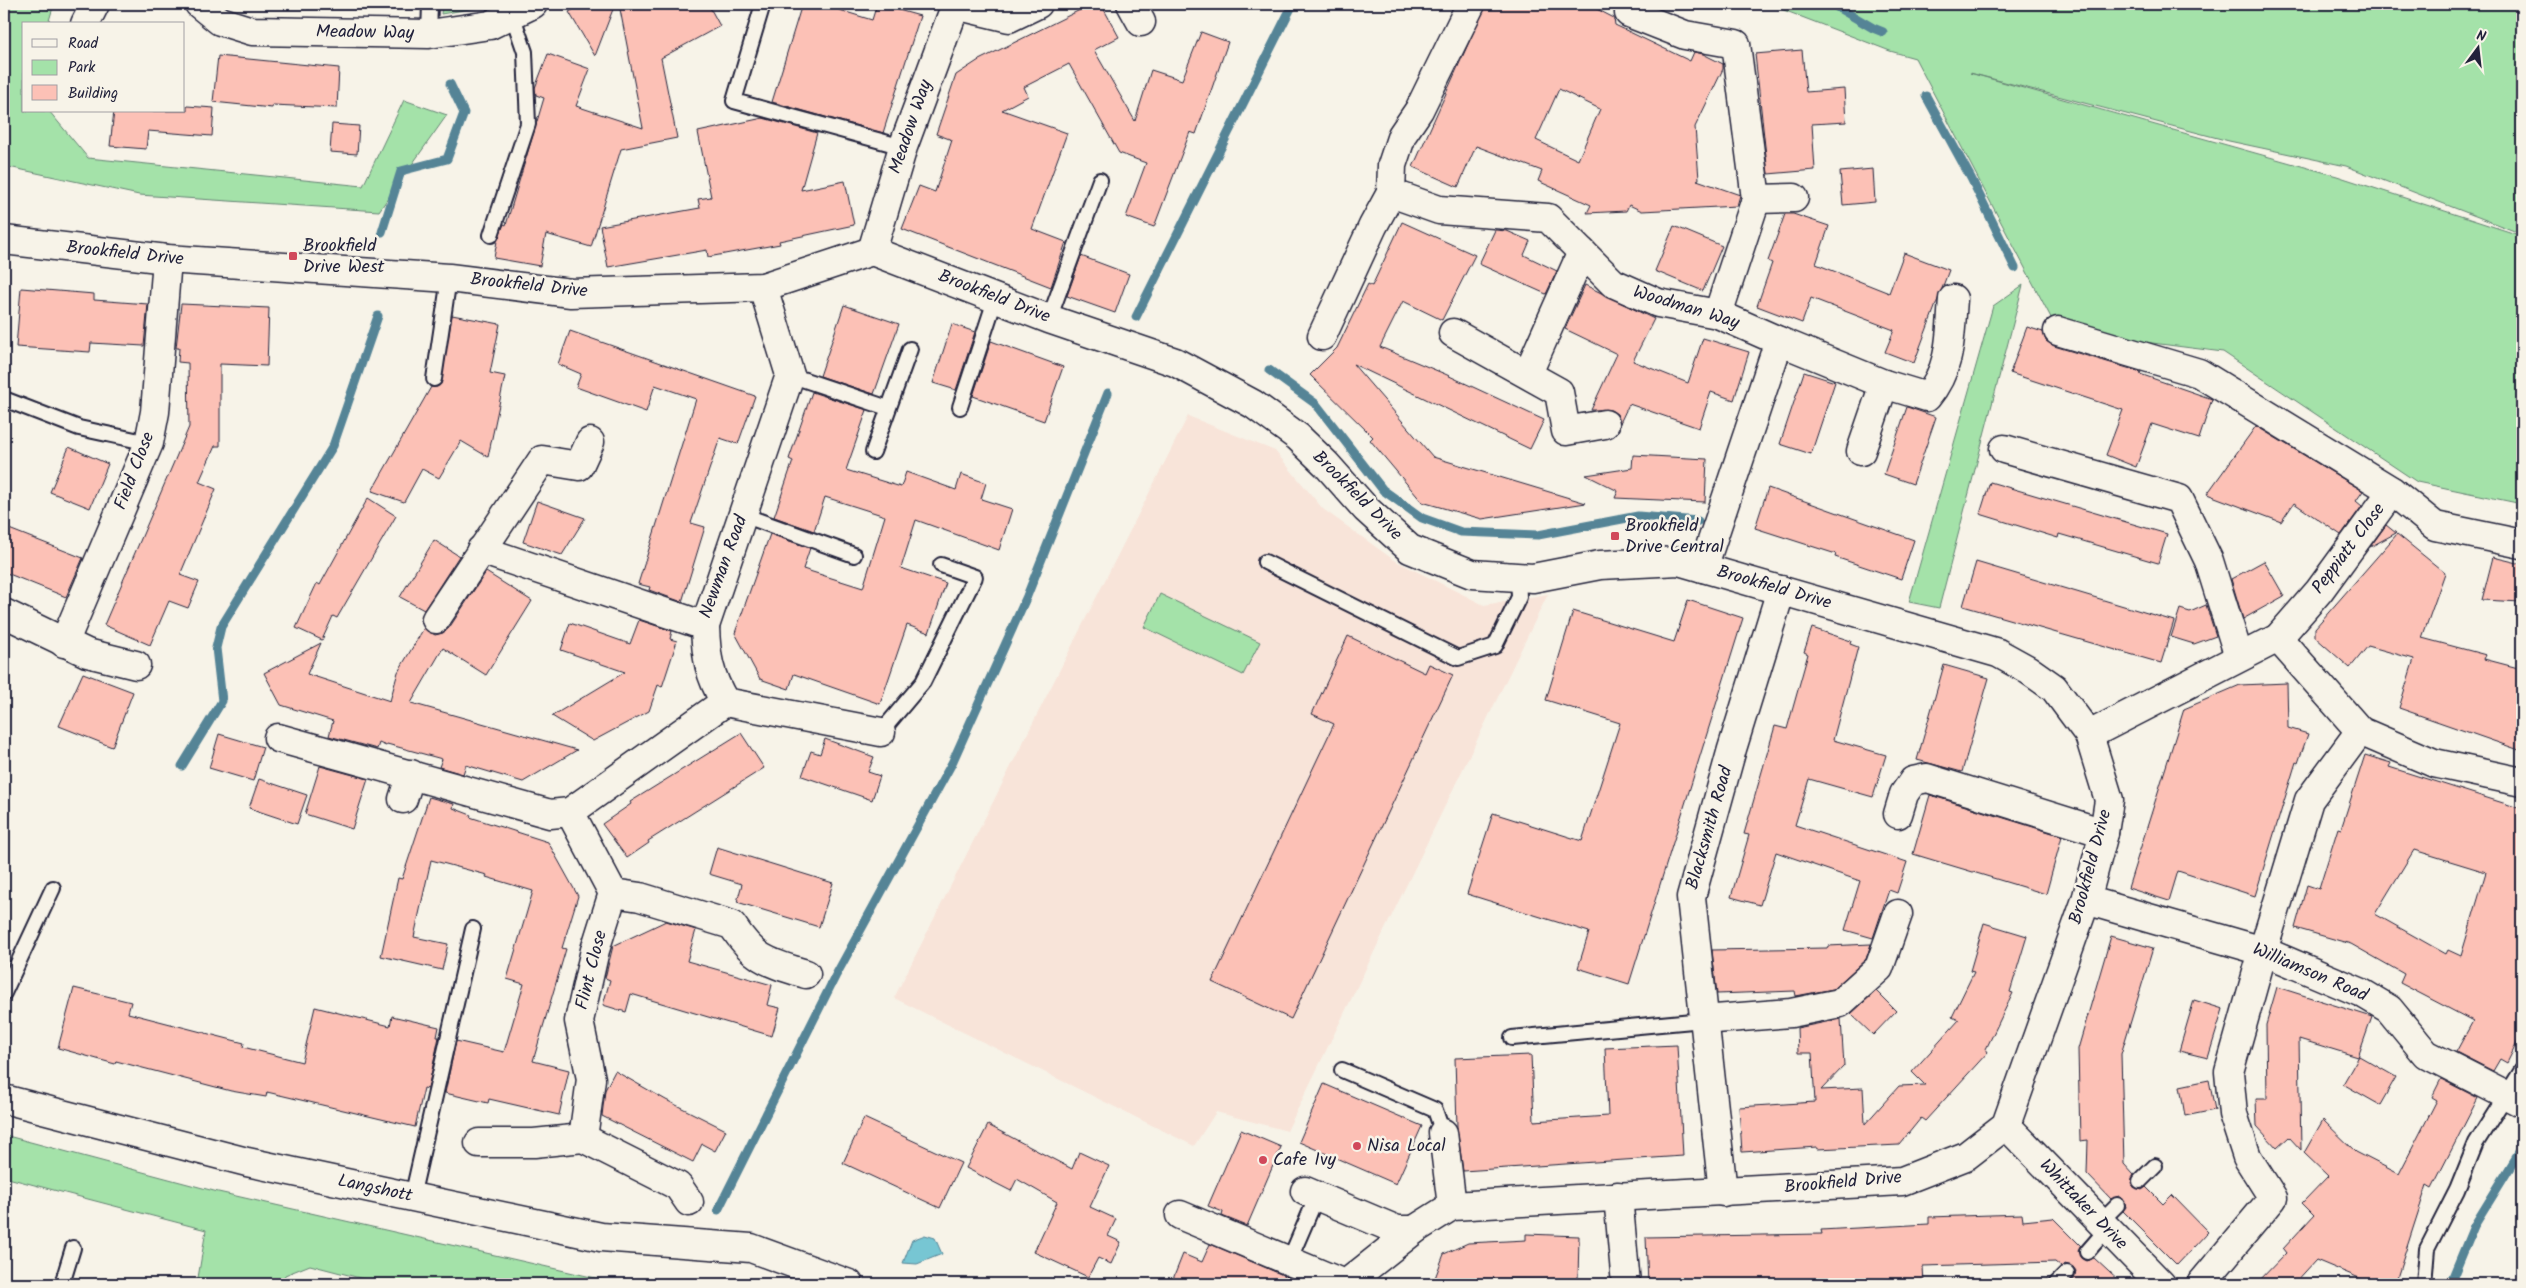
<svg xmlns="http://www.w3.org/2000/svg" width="2526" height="1288" font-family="Kalam,sans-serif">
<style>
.built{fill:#f8e4d9}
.green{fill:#a4e2a9;stroke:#638272}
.water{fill:#77c6d3;stroke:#558496}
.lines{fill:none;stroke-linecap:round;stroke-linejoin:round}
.stream{stroke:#558496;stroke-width:9}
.building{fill:#fcc1b6;stroke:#22223b;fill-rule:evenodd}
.service-casing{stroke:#22223b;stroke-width:18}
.minor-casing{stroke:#22223b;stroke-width:31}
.service{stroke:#f7f3e8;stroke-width:14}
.minor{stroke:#f7f3e8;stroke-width:28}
.poi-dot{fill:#d1495b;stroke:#f7f3e8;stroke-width:2}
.labels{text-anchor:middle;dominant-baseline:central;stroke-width:5;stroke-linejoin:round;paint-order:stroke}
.street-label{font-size:18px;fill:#22223b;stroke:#f7f3e8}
.poi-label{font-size:18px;fill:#22223b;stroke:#f7f3e8;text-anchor:start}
</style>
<rect width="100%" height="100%" fill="#f7f3e8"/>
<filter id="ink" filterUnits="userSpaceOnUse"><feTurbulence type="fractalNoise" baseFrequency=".02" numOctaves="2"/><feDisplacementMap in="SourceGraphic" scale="10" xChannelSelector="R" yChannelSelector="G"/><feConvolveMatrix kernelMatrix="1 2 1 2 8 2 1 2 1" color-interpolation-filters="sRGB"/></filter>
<g filter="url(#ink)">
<path class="built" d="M1188,416L1275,451L1323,509L1394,560L1484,605L1548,594L1287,1131L1216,1112L1194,1146L894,998Z"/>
<g class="green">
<path d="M4,4H54L48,24H24V111H49L88,158L363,186L404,100L447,115L379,211L139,195L4,166Z"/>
<path d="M442,4H498L441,14Z"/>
<path d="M1768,4H2522V234L2346,166L2229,141L1970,73L2337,176L2522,236V504L2417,482L2223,352L2058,331L1915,58L1890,51Z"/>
<path d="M2023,285L1939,608L1909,602L1993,306Z"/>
<path d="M1160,594L1260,642L1243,675L1144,627Z"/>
<path d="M4,1135L214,1191L622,1284H383L310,1265L285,1275L282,1284H197L206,1230L4,1177Z"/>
</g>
<path class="water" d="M925,1235L935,1238L942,1254L917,1264L903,1263L912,1240Z"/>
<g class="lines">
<g class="stream">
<path d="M1832,4L1873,28L1883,32"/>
<path d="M1926,96L1971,178L2015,268"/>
<path d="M382,232L401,171L447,159L464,113L450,84"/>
<path d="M1136,317L1293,4"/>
<path d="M1269,370L1316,404L1383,490L1422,518L1461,532L1538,535L1638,516L1698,521"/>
<path d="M182,766L222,701L216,648L221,627L333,446L378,316"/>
<path d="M718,1210L836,975L952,763L1027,596L1108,393"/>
<path d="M2450,1284L2474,1226L2522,1148"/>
</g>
</g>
<g class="building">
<path d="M583,4H615L595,56L569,12Z"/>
<path d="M619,4H708L720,26L661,58L677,138L621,149L591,247L546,234L540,266L494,258L497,241L504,224L506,225L544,98L536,95L535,88L548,54L590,69L576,106L643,128Z"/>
<path d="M802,4H820L872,20L877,4L920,16L883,133L772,102Z"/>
<path d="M1092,4H1101L1119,37L1094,50L1135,121L1151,70L1182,80L1201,32L1228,42L1196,134L1190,132L1154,227L1126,217L1146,163L1119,153L1069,64L1024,87L1028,96L1002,110L1067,133L1032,229L1066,242L1051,287L902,229L919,186L935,192L952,140L936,134L956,75L979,60Z"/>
<path d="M1486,4H1587L1614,18L1615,25L1690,61L1694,52L1703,54L1723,64V69L1695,127L1699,179L1697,180L1740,195L1737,206L1642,211L1629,205L1626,211L1587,213L1591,205L1538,181L1542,171L1476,146L1458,187L1413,167ZM1559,89L1600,109L1578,160L1536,140Z"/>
<path d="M1802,50L1806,92L1844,89L1846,122L1812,124L1815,170L1768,174L1755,54Z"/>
<path d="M218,56L339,68L337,108L273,105L272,108L213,102Z"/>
<path d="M187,106L214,108L212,136L148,131L146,149L110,146L114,111H187Z"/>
<path d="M763,118L817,133L801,190L845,181L854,225L779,241L780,244L708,257L707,250L608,267L600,226L700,208L698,199L711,197L698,132Z"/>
<path d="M332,124L359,126L357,154L330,152Z"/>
<path d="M1873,169L1875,202L1843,205L1840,172Z"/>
<path d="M1785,214H1793L1829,226L1816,264L1889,293L1904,253L1949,270L1914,363L1885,352L1894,330L1811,298L1802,323L1757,306L1772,263L1768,261Z"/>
<path d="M1402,222L1475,255L1442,320L1403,301L1380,347L1445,374L1544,420L1530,449L1353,364L1433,457L1586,503L1482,519L1422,502L1370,440L1373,437L1310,375L1337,348L1368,284L1372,286Z"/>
<path d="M1674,226L1722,246L1703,291L1655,271Z"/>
<path d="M1495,230L1507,231L1530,241L1524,255L1557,271L1546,294L1479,264Z"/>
<path d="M1081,256L1129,274L1115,313L1067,296Z"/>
<path d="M1585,285L1654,319L1633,361L1688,383L1703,338L1749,352L1734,400L1711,392L1699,428L1629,404L1620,423L1617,414L1611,410H1591L1617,354L1565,329Z"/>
<path d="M21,288L94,294V300L148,304L144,346L91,343L90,352L16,347Z"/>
<path d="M181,304L269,308L267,366L220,364V446H215L199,482L216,489L180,575L199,582L188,608L169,601L150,645L104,625L189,427L188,363L178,362L179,348H176Z"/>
<path d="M844,305L899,324L874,394L820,376Z"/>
<path d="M452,315L500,324L490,373L505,376L488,457L461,441L439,478L422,469L404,502L372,491L431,387H437L441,384Z"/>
<path d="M952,324L975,332L956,390L933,383Z"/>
<path d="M2027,327L2043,332L2046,341L2054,346L2141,372L2140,374L2212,399L2199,439L2152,424L2136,467L2106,455L2123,410L2010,373Z"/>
<path d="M570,331L755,396L738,444L720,438L691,523L705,527L682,602L649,590L650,587L638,584L696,399L655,385L646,412L576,387L581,374L558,364Z"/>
<path d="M991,341L1063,367L1044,421L973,396Z"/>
<path d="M1804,372L1835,382L1811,454L1780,444Z"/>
<path d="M812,392L867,410L846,470L901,487L906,472L956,490L961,474L986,483L981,499L1012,509L999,550L916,520L901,568L946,583L929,633L907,625L880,704L794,674L789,689L760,679L735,633L770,534L810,548L803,569L863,588L885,516L825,497L814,531L774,517L793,461L789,459Z"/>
<path d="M1907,407L1936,417L1913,484L1884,474Z"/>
<path d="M2256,426L2363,491L2356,501L2362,506L2341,535L2294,503L2281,522L2207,494Z"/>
<path d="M69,447L108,464L90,508L50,492Z"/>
<path d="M1633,455L1707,459L1705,502L1615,498L1618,491L1586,475L1632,468Z"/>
<path d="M1990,482L2167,534L2158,563L2059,534L2058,538L1980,514Z"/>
<path d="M1768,488L1914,540L1901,579L1835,557L1836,554L1755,528Z"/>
<path d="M368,498L396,516L337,618L333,616L322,640L296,628L317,583L320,585Z"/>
<path d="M537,501L585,518L562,555L523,542Z"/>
<path d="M2386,525L2396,533L2370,547Z"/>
<path d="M4,527L83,558L66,597L4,572Z"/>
<path d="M2397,534L2445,573L2422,638L2486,655L2484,659L2522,669V751L2399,708L2414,659L2368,646L2350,668L2315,637V628Z"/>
<path d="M434,540L459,556L424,610L400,597Z"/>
<path d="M2493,557L2522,564V602L2482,600Z"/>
<path d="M2264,561L2284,596L2243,619L2231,579Z"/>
<path d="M1976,562L2174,621L2161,663L1963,606Z"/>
<path d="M486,572L532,601L486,675L443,648L411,703L577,750L523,782L466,765L463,774L439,767L442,759L387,744L386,746L379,743L377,749L329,736L333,721L281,705L264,673L321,643L307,674L390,701L398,672L424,628L435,635L443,633L449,628Z"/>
<path d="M1688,600L1743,618L1629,984L1578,968L1589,932L1467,894L1493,813L1582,841L1620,723L1546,700L1573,611L1674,642Z"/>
<path d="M2206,605L2216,636L2194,644L2171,637L2180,609L2190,612Z"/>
<path d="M639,620L672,631L670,639L677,641L662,687L658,685L649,711L593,741L552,716L625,672L561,650L570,623L630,644Z"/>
<path d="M1812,628L1851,641L1850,644L1858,647L1833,740L1886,755L1873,797L1809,779L1795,825L1907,862L1897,893L1889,890L1873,938L1845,930L1860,881L1776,852L1760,905L1731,897L1749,835L1744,834L1775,726L1787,729L1808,654L1804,652Z"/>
<path d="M1348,636L1425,673L1429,664L1453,675L1291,1019L1212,982L1334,724L1312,714Z"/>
<path d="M1944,665L1989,678L1962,772L1917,760Z"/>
<path d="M83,673L133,692L112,747L59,726Z"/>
<path d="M2287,683L2288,728L2308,734L2298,763L2296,762L2255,896L2178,871L2169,901L2128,888L2184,709L2240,685Z"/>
<path d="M741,733L764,768L648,841L649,843L627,858L602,824L631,804L630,802Z"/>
<path d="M219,734L263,747L253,781L209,768Z"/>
<path d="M825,739L874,757L868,772L880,776L872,800L802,776L811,751L820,754Z"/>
<path d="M2365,755L2391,763L2389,767L2522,809V1033L2507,1063L2500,1059L2493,1071L2456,1052L2473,1021L2400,983L2404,974L2351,944L2295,928L2307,885L2319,889L2338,828L2341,829ZM2414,850L2486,872L2461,956L2448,950L2446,954L2375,914Z"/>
<path d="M320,766L368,779L352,829L305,814Z"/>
<path d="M259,779L307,795L297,824L249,808Z"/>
<path d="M1930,795L2062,836L2046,894L1913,854Z"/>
<path d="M429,797L454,804L453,808L471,815L470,817L548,842L578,896L562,948L566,949L533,1061L569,1070L559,1115L489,1099L488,1103L445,1093L456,1041L504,1052L524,984L507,979L533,891L486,877L487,875L431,860L414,937L448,944L442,970L381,956L398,878L402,879Z"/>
<path d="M717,847L833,883L819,927L737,902L742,884L709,874Z"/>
<path d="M666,921L696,930L687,961L772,985L767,1005L780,1008L772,1036L631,994L626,1012L603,1005L610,980L605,978L613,946Z"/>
<path d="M1984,923L2027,936L2010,992L2013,993L1986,1049L1988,1052L1925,1121L1921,1118L1899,1145L1817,1149V1147L1742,1152L1739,1107L1815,1102L1812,1053H1798L1797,1028L1841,1019L1844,1066L1821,1090L1863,1088L1865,1124L1899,1086L1925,1085L1912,1072L1959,1020L1952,1017L1974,972L1970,971Z"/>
<path d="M2111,936L2153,948L2121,1054L2124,1164L2134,1175L2131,1183L2134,1187L2142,1190L2146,1187L2163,1204L2172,1195L2208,1232L2177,1265L2123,1211L2126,1207L2123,1199L2119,1196L2111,1199L2087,1174L2088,1140L2080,1141L2078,1049Z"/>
<path d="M1871,944L1866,959L1833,989L1796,996L1795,991L1717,994L1712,950L1827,948L1828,946Z"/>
<path d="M2277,987L2372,1017L2358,1057L2299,1039L2301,1150L2289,1137L2277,1148L2257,1126L2256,1099H2267L2266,1025Z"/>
<path d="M74,988L131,1002L128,1013L244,1043L243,1047L302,1062L315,1007L390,1026L392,1016L439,1027L437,1037H439L428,1089L424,1088L415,1127L267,1092L266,1097L231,1091L116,1061L115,1064L58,1048Z"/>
<path d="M1876,991L1896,1011L1873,1035L1851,1014Z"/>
<path d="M2194,1000L2223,1009L2208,1058L2179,1051Z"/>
<path d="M1677,1045L1683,1156L1463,1171L1457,1127L1455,1058L1531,1055L1534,1121L1608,1116L1605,1048Z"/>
<path d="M2359,1056L2396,1077L2380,1105L2343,1084Z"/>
<path d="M615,1071L666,1100L726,1130L715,1151L702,1144L693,1162L602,1116L605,1090Z"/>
<path d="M2441,1079L2478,1098L2432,1188L2427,1185L2395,1284H2365L2364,1280L2316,1260L2294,1284H2256L2286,1253L2283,1249L2314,1215L2302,1203L2328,1176L2304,1153L2323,1120L2356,1152L2399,1174L2437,1100L2432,1097Z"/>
<path d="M2209,1080L2215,1110L2185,1116L2180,1086Z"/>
<path d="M1324,1084L1422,1126L1396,1184L1299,1142Z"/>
<path d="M864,1118L961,1163L940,1208L843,1163Z"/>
<path d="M988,1125L1072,1169L1079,1152L1109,1166L1090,1207L1116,1219L1108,1236L1121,1242L1111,1264L1098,1258L1088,1277L1034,1252L1057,1202L1017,1179L1011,1191L966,1168Z"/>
<path d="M1241,1130L1281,1147L1247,1226L1222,1216L1223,1212L1208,1206Z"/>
<path d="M2022,1214L2023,1221L2053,1218L2081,1246L2078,1251L2081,1258L2086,1261L2094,1258L2122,1284H2079L2073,1279L2076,1271L2073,1267L2065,1264L2061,1267L2055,1262L1923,1266L1924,1284H1824V1281L1648,1284L1646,1237L1822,1234L1821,1230L1929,1224V1217Z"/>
<path d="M1526,1234L1579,1236L1578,1280L1435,1278L1444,1254L1468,1243L1526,1240Z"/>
<path d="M1210,1244L1304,1284H1171L1183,1254L1202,1262Z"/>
</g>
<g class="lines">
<defs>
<g id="service">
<path d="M763,4L734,101L903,147"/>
<path d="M429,34L430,4"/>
<path d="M491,235L528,124L525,52L512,14"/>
<path d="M1049,319L1100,180"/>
<path d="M790,375L888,408"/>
<path d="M434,379L449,278"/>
<path d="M4,399L79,428L149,443"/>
<path d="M960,407L996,297"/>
<path d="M873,452L910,349"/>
<path d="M743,515L854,555"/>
<path d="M1265,562L1458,658L1495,646L1519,597L1518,577"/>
<path d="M881,732L923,682L975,577L941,565"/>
<path d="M4,993L53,888"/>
<path d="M1512,1038L1703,1020"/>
<path d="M1342,1070L1435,1110L1443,1133"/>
<path d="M2140,1181L2155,1166"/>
<path d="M412,1197L473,929"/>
<path d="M2100,1222L2117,1205"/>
<path d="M2087,1252L2107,1229"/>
<path d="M1289,1261L1317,1196"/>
<path d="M62,1284L73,1248"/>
<path d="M2056,1284L2067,1273"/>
<path d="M2424,1284L2427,1249L2457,1190L2476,1143L2522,1070"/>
</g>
<g id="minor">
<path d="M199,4L220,21L252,31L429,34L490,25L533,4"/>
<path d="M1131,4L1141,22"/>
<path d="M955,5L1009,18L1038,4"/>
<path d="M1629,13L1685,35L1736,44L1756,199L1718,314"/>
<path d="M85,24L95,4"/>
<path d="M1391,193L1392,165L1402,135L1419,110L1471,4"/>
<path d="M1756,199L1794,198"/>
<path d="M4,240L167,259L449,278L571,293L763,287L872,251L1049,319L1175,362L1253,404L1298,437L1326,464L1366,509L1410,549L1472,574L1533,578L1600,565L1679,561L1998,653L2027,669L2054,688L2089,735L2109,800L2104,833L2086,900L2006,1125L1966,1156L1902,1181L1452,1206L1414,1230L1346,1284"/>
<path d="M872,251L903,147L956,4"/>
<path d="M763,287L790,375L705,626C706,657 709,675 725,702L881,732"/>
<path d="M2058,331L2199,373L2392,491L2435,526L2522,544"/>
<path d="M1453,333L1559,392L1566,431L1605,424"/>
<path d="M1322,336L1373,226L1391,193L1439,210L1548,218L1613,283L1658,303L1718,314L1779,341L1703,568"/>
<path d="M1779,341L1884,384L1927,397C1952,367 1950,336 1953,299"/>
<path d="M1528,373L1582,252"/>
<path d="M2004,449L2179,499L2209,561L2239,657"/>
<path d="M1861,451L1884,384"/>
<path d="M481,550L705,626"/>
<path d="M4,613L87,653L136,665"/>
<path d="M436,619L542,460L579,466L590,442"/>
<path d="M2278,638L2360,731L2434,763L2522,782"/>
<path d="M64,643L149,443L155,412L167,259"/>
<path d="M2089,735L2278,638L2319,591L2392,491"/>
<path d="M278,738L550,814L570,812L725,702"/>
<path d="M403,799L411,774"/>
<path d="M570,812L613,893L595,950L579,1021L591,1079L583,1138"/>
<path d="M1898,814L1904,794L1913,781L1927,778L2104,833"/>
<path d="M613,893L640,897L732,925C755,960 767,962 806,974"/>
<path d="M2086,900L2263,951L2362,993L2389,1009L2426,1054L2522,1103"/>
<path d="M1703,1020L1791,1013L1840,1003L1879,968L1898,914"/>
<path d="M4,1099L247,1162L601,1237L751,1248L849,1284"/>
<path d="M2006,1125L2161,1284"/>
<path d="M1443,1133L1452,1206"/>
<path d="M479,1143H534L583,1138L678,1186L689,1202"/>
<path d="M1305,1191L1397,1230H1414"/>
<path d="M1723,1192L1691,897L1732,749L1781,590"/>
<path d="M1618,1196L1626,1284"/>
<path d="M1180,1215L1344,1284"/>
<path d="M2201,1284L2273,1198L2247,1157L2233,1114L2229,1072L2263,951L2309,800L2360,731"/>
</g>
</defs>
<use href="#service" class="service-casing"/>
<use href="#minor" class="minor-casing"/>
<use href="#service" class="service"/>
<use href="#minor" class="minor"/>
</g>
</g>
<g class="poi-dot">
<rect x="288" y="251" width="10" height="10" rx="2.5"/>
<rect x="1610" y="531" width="10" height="10" rx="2.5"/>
<circle cx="1357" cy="1146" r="5"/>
<circle cx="1263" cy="1160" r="5"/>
</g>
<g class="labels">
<g class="street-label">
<text transform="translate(365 33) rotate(1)">Meadow Way</text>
<text transform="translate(911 127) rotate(-71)">Meadow Way</text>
<text transform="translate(125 254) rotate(6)">Brookfield Drive</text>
<text transform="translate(529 286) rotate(6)">Brookfield Drive</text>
<text transform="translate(994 297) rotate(21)">Brookfield Drive</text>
<text transform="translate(1686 308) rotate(17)">Woodman Way</text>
<text transform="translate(135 471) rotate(-69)">Field Close</text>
<text transform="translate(1357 496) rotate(45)">Brookfield Drive</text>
<text transform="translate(2349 549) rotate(-53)">Peppiatt Close</text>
<text transform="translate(724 567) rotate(-70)">Newman Road</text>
<text transform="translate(1774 588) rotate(16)">Brookfield Drive</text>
<text transform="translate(1710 828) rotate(-74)">Blacksmith Road</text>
<text transform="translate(2091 867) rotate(-75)">Brookfield Drive</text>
<text transform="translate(592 970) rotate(-76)">Flint Close</text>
<text transform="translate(2310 973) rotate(23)">Williamson Road</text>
<text transform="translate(1843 1183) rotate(-5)">Brookfield Drive</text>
<text transform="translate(375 1189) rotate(12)">Langshott</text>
<text transform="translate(2083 1205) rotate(46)">Whittaker Drive</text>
</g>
<g class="poi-label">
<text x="303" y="246">Brookfield<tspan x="303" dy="21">Drive West</tspan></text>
<text x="1625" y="526">Brookfield<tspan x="1625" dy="21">Drive Central</tspan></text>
<text x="1367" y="1146">Nisa Local</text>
<text x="1273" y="1160">Cafe Ivy</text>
</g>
</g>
<rect width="2526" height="1288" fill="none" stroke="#f7f3e8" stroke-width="20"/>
<rect x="10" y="10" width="2506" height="1268" fill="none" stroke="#22223b" stroke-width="2" filter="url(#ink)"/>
<rect x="22" y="22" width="162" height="90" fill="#f7f3e8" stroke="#a29fa3"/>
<rect x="32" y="39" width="25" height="8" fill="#f7f3e8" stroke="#a29fa3"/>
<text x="68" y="48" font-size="15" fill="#22223b">Road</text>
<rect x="32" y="60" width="25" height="15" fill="#a4e2a9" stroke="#a29fa3"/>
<text x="68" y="72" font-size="15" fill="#22223b">Park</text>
<rect x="32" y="85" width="25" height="15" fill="#fcc1b6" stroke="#a29fa3"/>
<text x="68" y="98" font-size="15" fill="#22223b">Building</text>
<g transform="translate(2478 48) rotate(15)" stroke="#f7f3e8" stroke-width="4" paint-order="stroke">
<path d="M0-4L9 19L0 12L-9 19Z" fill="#22223b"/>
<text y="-8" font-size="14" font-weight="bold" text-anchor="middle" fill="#22223b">N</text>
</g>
</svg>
